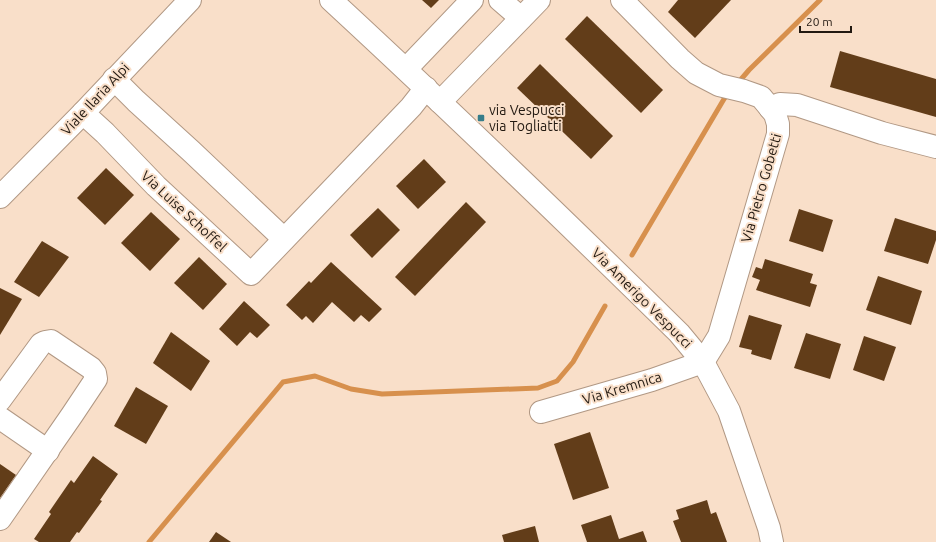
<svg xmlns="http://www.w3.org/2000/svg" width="936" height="542" font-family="Ubuntu,sans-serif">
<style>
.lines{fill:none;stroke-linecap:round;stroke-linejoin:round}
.stream{stroke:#d7904d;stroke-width:5}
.building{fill:#623d19}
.minor-casing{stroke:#b19884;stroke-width:24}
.minor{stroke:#fff;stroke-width:22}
.poi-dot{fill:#377d8a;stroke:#f9dfc9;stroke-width:1.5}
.labels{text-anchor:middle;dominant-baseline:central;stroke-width:4;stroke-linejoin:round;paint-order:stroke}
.street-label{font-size:14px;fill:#221911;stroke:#f9dfc9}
.poi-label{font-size:14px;fill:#221911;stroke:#f9dfc9;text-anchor:start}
</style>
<rect width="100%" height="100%" fill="#f9dfc9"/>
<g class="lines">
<g class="stream">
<path d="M737,84L749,70L820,0"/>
<path d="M632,255L724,99L729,93"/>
<path d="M149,542L283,382L315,376L351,389L382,394L538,388L557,381L573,362L605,306"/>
</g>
</g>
<g class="building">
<path d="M422,0H439L431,8Z"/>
<path d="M678,0H731L695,38L668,12Z"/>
<path d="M587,16L663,90L641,113L565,39Z"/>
<path d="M840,51L936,79V117L830,87Z"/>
<path d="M540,64L613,136L591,159L517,88Z"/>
<path d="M424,159L446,182L418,209L396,186Z"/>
<path d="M106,168L134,195L105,225L77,198Z"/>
<path d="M466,202L486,222L415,296L395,277Z"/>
<path d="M378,208L400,230L372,258L350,235Z"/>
<path d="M799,209L833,220L823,252L789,241Z"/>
<path d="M151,212L180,239L150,271L121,243Z"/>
<path d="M895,218L936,231V240L928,264L884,251Z"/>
<path d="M42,241L69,257L39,297L14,282Z"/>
<path d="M199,257L227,284L203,310L174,283Z"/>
<path d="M765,259L813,274L810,283L817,285L810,307L756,290L760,280L752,277L756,267L762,269Z"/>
<path d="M331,262L382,309L369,322L361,315L354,322L332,302L313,323L306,316L302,320L286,305L309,281L311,283Z"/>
<path d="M878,276L922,291L911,325L866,310Z"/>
<path d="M0,288L22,299L0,335Z"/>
<path d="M244,301L270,325L257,338L250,332L237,346L219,329Z"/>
<path d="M749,315L782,325L771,360L751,354L752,350L739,347Z"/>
<path d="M171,332L210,361L191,391L153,363Z"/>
<path d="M806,333L841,344L830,379L794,368Z"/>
<path d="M864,336L896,347L884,381L853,370Z"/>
<path d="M136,387L168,406L146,444L114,426Z"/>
<path d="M590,432L609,488L573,500L554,444Z"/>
<path d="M93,456L118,474L100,500L102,501L79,533L77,532L70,542H39L34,539L51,514L49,512L71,480L74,483Z"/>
<path d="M0,464L16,475L0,498Z"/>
<path d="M707,500L711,514L716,512L727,542H681L673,521L679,519L676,510Z"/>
<path d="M611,515L619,539L643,531L647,542H587L581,525Z"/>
<path d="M535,526L539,542H504L502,535Z"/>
<path d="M216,532L231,542H209Z"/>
</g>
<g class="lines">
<defs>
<g id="minor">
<path d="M331,0C449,109 565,221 679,333L703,362L729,411L769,528L772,542"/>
<path d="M500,0L521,18"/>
<path d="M406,69L472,0"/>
<path d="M114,79L136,101L191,151L284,239"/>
<path d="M440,102L539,0"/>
<path d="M770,108L780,104L797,105L882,133L936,147"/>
<path d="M83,113L105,133L156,186L251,274L411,107L426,88"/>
<path d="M0,197L83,113L190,0"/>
<path d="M0,400L41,344L45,342L51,341L91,368L95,373L96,379L72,415L0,519"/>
<path d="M541,412L652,380L703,362L719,336L778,134V124L775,114L766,103L761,97L744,91L719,85L696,73L680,59L622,0"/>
<path d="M0,418L48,451"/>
</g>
</defs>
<use href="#minor" class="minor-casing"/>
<use href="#minor" class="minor"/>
</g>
<rect class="poi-dot" x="477" y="114" width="8" height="8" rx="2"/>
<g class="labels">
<g class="street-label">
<text transform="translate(95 99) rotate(-47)">Viale Ilaria Alpi</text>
<text transform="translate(761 188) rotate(-74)">Via Pietro Gobetti</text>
<text transform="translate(184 211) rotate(43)">Via Luise Schoffel</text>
<text transform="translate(642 298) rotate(45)">Via Amerigo Vespucci</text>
<text transform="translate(622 388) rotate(-17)">Via Kremnica</text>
</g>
<g class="poi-label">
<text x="489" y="110">via Vespucci<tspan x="489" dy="16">via Togliatti</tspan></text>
</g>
</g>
<path d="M800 26v6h51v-6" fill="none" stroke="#221911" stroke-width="2"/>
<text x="806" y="26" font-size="12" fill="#221911" stroke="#f9dfc9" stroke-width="3" paint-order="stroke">20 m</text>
</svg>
